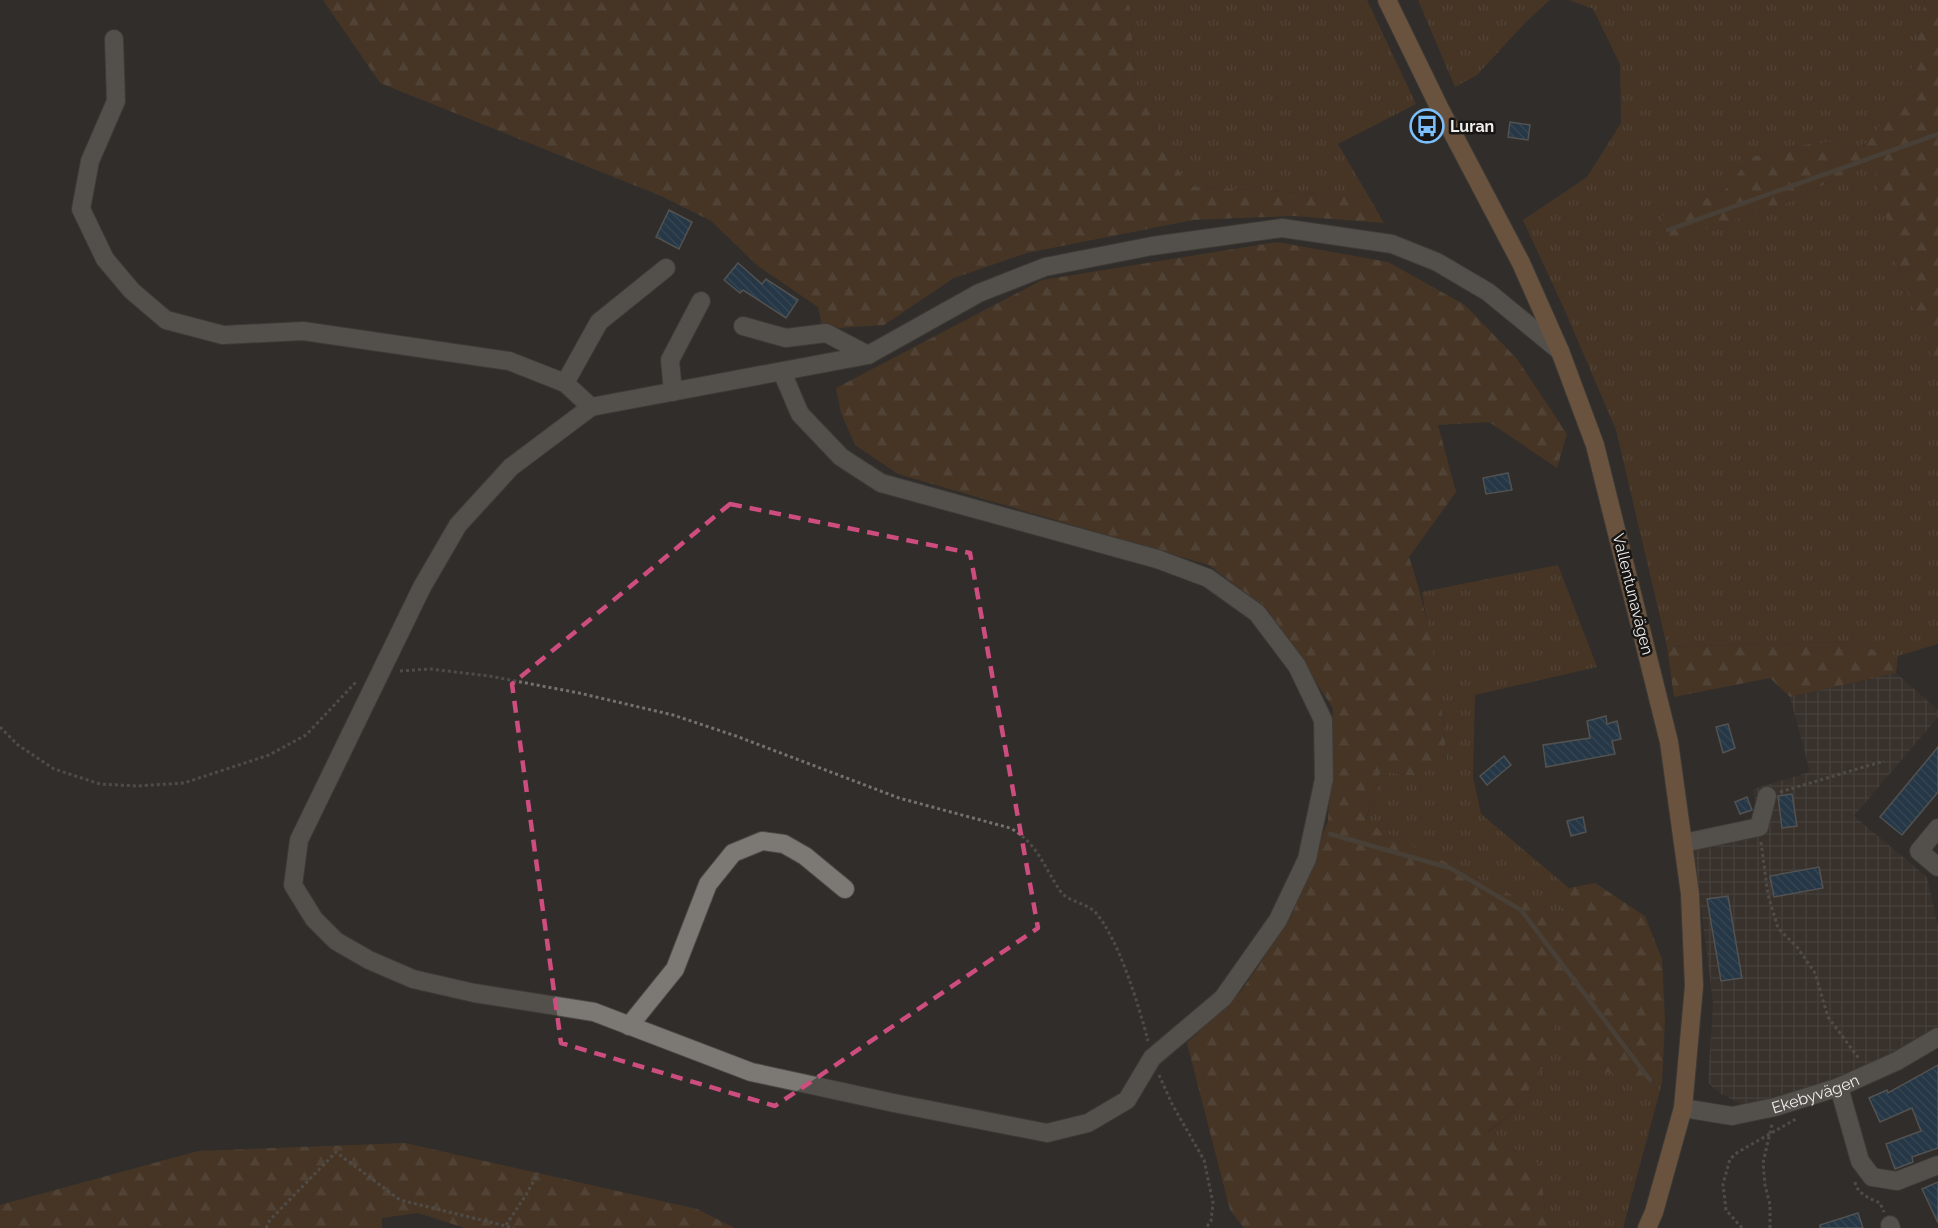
<svg xmlns="http://www.w3.org/2000/svg" width="1938" height="1228" font-family="Raleway,sans-serif">
<style>
.industrial{fill:url(#industrial-grid)}
.grass{fill:url(#grass-tufts)}
.forest{fill:url(#forest-firs)}
.lines{fill:none;stroke-linecap:round;stroke-linejoin:round}
.stream{stroke:#655648;stroke-width:4.5}
.building{fill:url(#building-back-hatch);stroke:#7a7e82;stroke-width:1.5}
.minor-casing{stroke:#4d4946;stroke-width:20}
.major-casing{stroke:#4d4946;stroke-width:20}
.path{stroke:#74716e;stroke-width:3;stroke-dasharray:3 3;stroke-linecap:butt}
.minor{stroke:#7c7874;stroke-width:18}
.major{stroke:#b08257;stroke-width:18}
.marked{fill:none;stroke:#ce4d7f;stroke-width:4.5;stroke-dasharray:12 8;stroke-linejoin:round}
.labels{text-anchor:middle;dominant-baseline:central;stroke-width:5;stroke-linejoin:round;paint-order:stroke}
.poi-label{font-size:16px;font-weight:bold;fill:#f0edeb;stroke:#171614;text-anchor:start}
.street-label{font-size:16px;fill:#f0edeb;stroke:#171614}
</style>
<defs>
<pattern id="industrial-grid" width="8" height="8" patternUnits="userSpaceOnUse" patternTransform="scale(1.5)"><rect width="8" height="8" fill="#403730"/><path d="M0 4h8M4 0v8" fill="none" stroke="#5c544e"/></pattern>
<pattern id="grass-tufts" width="24" height="20" patternUnits="userSpaceOnUse" patternTransform="scale(1.5)"><rect width="24" height="20" fill="#5f3f21"/><path d="M3 7l-1-3M5 7V3M7 7l1-3M15 17l-1-3M17 17v-4M19 17l1-3" fill="none" stroke="#765b41"/></pattern>
<pattern id="forest-firs" width="22" height="20" patternUnits="userSpaceOnUse" patternTransform="scale(1.5)"><rect width="22" height="20" fill="#5f3f21"/><path d="M5 1l3.5 6h-7zM16 11l3.5 6h-7z" fill="#765b41"/></pattern>
<pattern id="building-back-hatch" width="6" height="6" patternUnits="userSpaceOnUse" patternTransform="scale(1.5)"><rect width="6" height="6" fill="#19466a"/><path d="M-1 5l2 2M0 0l6 6M5-1l2 2" fill="none" stroke="#3b617f"/></pattern>
</defs>
<rect width="100%" height="100%" fill="#312d2a"/>
<path class="industrial" d="M1896,673L1938,710V717L1854,816L1927,877L1938,926V1028L1892,1056L1824,1086L1744,1105L1721,1094L1708,1083L1713,1003L1692,836L1758,817L1753,789L1810,772L1790,697Z"/>
<g class="grass">
<path d="M1107,0H1367L1416,104L1338,144L1369,197L1187,186L1135,85L1130,7Z"/>
<path d="M1418,0H1550L1527,21L1477,75L1455,87Z"/>
<path d="M1569,0H1925L1908,88L1868,142L1844,154L1831,142L1800,145L1751,157L1724,191L1663,216L1654,244L1782,205L1872,161L1898,267L1938,374V644L1898,656L1844,642L1667,647L1616,430L1566,313L1523,220L1587,177L1621,123L1620,64L1593,9Z"/>
<path d="M1558,565L1597,667L1475,695L1473,777L1481,814L1569,888L1558,918L1365,823L1381,771L1414,776L1447,761L1443,720L1422,592Z"/>
<path d="M1561,1019L1569,1051L1579,1066L1662,1083L1623,1228H1547L1540,1165L1488,1132L1515,1111L1553,1052V1027Z"/>
</g>
<g class="forest">
<path d="M323,0H1107L1130,6L1135,85L1187,186L1369,197L1384,223L1293,216L1193,220L1027,253L954,278L884,325L823,329L818,307L758,266L711,221L661,196L380,83Z"/>
<path d="M1925,0H1938V374L1898,267L1872,161L1782,205L1653,245L1663,216L1724,191L1751,157L1800,145L1831,142L1844,154L1868,142L1908,88Z"/>
<path d="M1277,242L1388,262L1465,305L1517,359L1567,434L1557,468L1489,422L1438,425L1456,492L1409,557C1431,621 1441,694 1447,762L1414,776L1381,771L1365,822L1558,918L1569,888L1595,883L1645,916L1662,959L1665,1019L1662,1083L1579,1067L1569,1051L1560,1020L1553,1027V1052L1515,1111L1488,1131L1540,1165L1547,1228H1244L1230,1210L1187,1043L1242,990L1291,917L1328,821L1333,708L1267,609L1209,565L898,474L855,445L841,413L836,388L1042,280Z"/>
<path d="M1844,642L1898,656L1896,673L1790,697L1770,678L1674,697L1667,647Z"/>
<path d="M405,1143L697,1209L735,1228H465L418,1213L382,1218V1228H0V1205L198,1151Z"/>
</g>
<g class="lines">
<g class="stream">
<path d="M1668,230L1938,134"/>
<path d="M1330,834L1450,868L1521,910L1650,1080"/>
</g>
</g>
<g class="building">
<path d="M1510,122L1530,125L1528,140L1508,137Z"/>
<path d="M669,210L692,222L679,249L656,237Z"/>
<path d="M738,263L762,284L766,279L798,300L786,318L743,290L740,293L724,280Z"/>
<path d="M1508,473L1512,490L1486,494L1483,478Z"/>
<path d="M1606,716L1607,724L1617,721L1621,739L1612,741L1615,754L1546,767L1543,745L1590,738L1587,721Z"/>
<path d="M1728,724L1735,748L1723,753L1716,727Z"/>
<path d="M1938,747V792L1902,835L1880,817Z"/>
<path d="M1504,756L1511,765L1487,785L1480,776Z"/>
<path d="M1792,794L1797,826L1782,828L1778,796Z"/>
<path d="M1747,797L1752,810L1740,814L1735,802Z"/>
<path d="M1583,817L1586,832L1571,836L1567,821Z"/>
<path d="M1819,867L1823,888L1774,897L1770,876Z"/>
<path d="M1728,896L1742,978L1721,981L1707,899Z"/>
<path d="M1938,1065V1148L1912,1157L1913,1162L1895,1169L1886,1144L1921,1131L1912,1108L1880,1122L1869,1098L1887,1090L1888,1093Z"/>
<path d="M1938,1182V1223L1922,1189Z"/>
<path d="M1858,1213L1863,1228H1820V1225Z"/>
</g>
<g class="lines">
<defs>
<g id="minor">
<path d="M114,39L116,101L90,161L81,209L105,259L132,291L166,320L223,335L303,331L509,361L565,383L591,407"/>
<path d="M743,326L786,338L826,333L868,355"/>
<path d="M782,372L800,414L841,457L881,483L1157,559L1208,578L1257,613L1297,666L1323,720L1324,779L1307,859L1278,920L1223,998L1152,1058L1127,1100L1088,1123L1047,1133L894,1103L751,1072L594,1012L474,993L413,979L369,960L336,941L314,919L293,885L299,840L422,587L458,525L511,467L591,407L868,355L979,293L1045,267L1152,246L1282,228L1392,244L1437,262L1488,292L1560,351"/>
<path d="M565,383L599,322L666,268"/>
<path d="M673,392L670,360L701,301"/>
<path d="M1938,828L1919,851L1938,867"/>
<path d="M1684,843L1759,827L1767,796"/>
<path d="M629,1026L675,969L708,884L733,853L762,841L784,844L805,856L845,889"/>
<path d="M1839,1087L1860,1161L1872,1177L1897,1181L1938,1165"/>
<path id="s1" d="M1683,1108L1732,1116L1775,1107L1839,1087L1897,1061L1938,1037"/>
<path d="M1890,1225L1891,1228"/>
</g>
<path id="major" d="M1387,0L1440,109L1521,263L1560,351L1595,445L1669,742L1690,894L1694,986L1683,1108L1654,1212L1647,1228"/>
</defs>
<use href="#minor" class="minor-casing"/>
<use href="#major" class="major-casing"/>
<g class="path">
<path d="M400,671L430,669L489,676L579,693L673,715L736,736L899,798L1010,828C1037,842 1045,869 1061,892C1069,902 1087,903 1096,913C1119,940 1139,1006 1148,1041"/>
<path d="M0,727L18,745L54,769L100,784L137,786L184,783L269,755L306,735L356,682"/>
<path d="M1780,792L1884,761"/>
<path d="M1761,842L1768,895L1778,928L1797,947L1815,973L1828,1017L1860,1060"/>
<path d="M1159,1075L1172,1104L1204,1160L1213,1203L1211,1221L1206,1228"/>
<path d="M1855,1182C1857,1194 1871,1199 1880,1203L1884,1212"/>
<path d="M506,1225L526,1195L538,1173"/>
<path d="M266,1228L270,1220L336,1152L400,1200L514,1228"/>
<path d="M1742,1228L1726,1210L1723,1184L1730,1159L1738,1152L1796,1119"/>
<path d="M1770,1228V1205L1765,1185L1763,1163L1772,1124"/>
</g>
<use href="#minor" class="minor"/>
<use href="#major" class="major"/>
</g>
<path d="M0 0H1938V1228H0ZM730,504L970,553L1038,928L775,1106L561,1043L512,684Z" fill="#312d2a" fill-opacity=".55" fill-rule="evenodd"/>
<path class="marked" d="M730,504L970,553L1038,928L775,1106L561,1043L512,684Z"/>
<defs>
<symbol id="bus-ring" viewBox="-11 -11 22 22"><circle r="9.5" fill="#171614" stroke="#7cbef9" stroke-width="1.5"/><path d="M-5-6H5V4H4V6H2V4H-2V6H-4V4H-5ZM-3.5-4V0h7V-4ZM-3.5 1.2v1.5H-2V1.2ZM2 1.2v1.5H3.5V1.2Z" fill="#7cbef9"/></symbol>
</defs>
<g fill-rule="evenodd">
<use href="#bus-ring" x="1408" y="107" width="38" height="38"/>
</g>
<g class="labels">
<g class="poi-label">
<text x="1450" y="126">Luran</text>
</g>
<g class="street-label">
<text transform="translate(1633 594) rotate(76)">Vallentunavägen</text>
<text stroke="none"><textPath href="#s1" startOffset="136">Ekebyvägen</textPath></text>
</g>
</g>
</svg>
